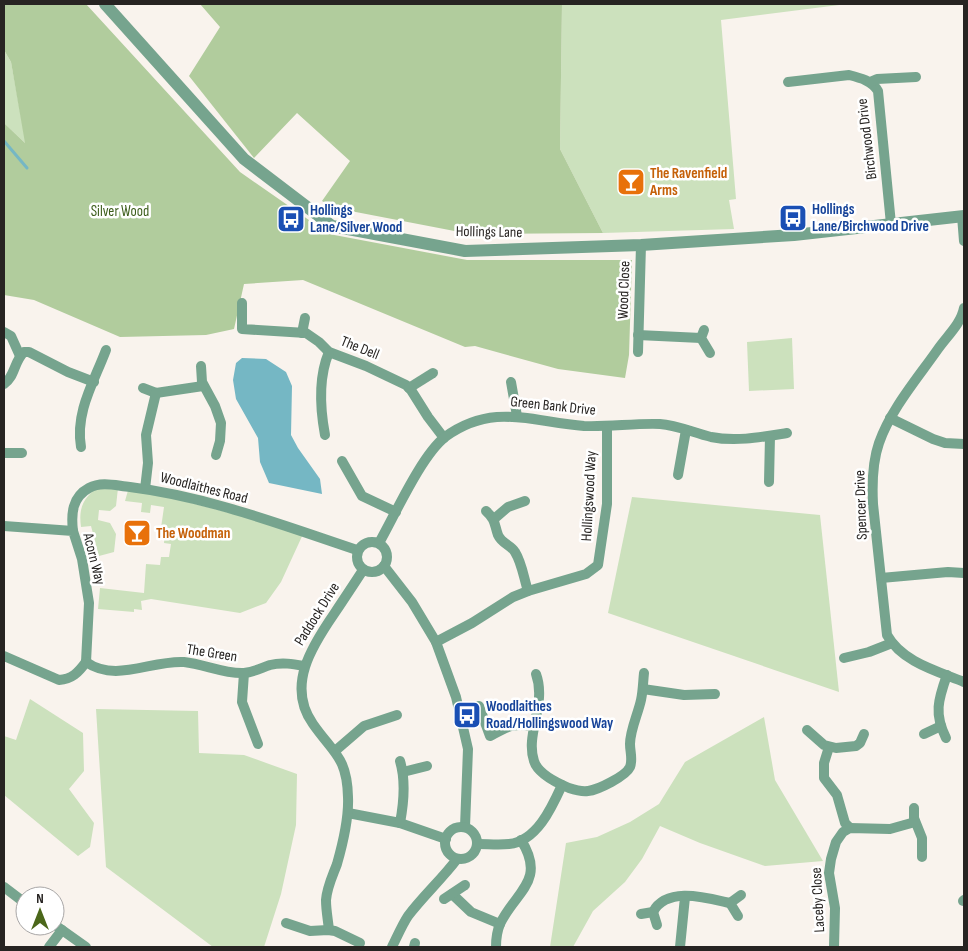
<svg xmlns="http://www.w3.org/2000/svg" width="968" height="951" font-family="'Sofia Sans Condensed',sans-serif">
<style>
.green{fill:#cce1bd}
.forest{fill:#b1cc9d}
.water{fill:#75b7c4}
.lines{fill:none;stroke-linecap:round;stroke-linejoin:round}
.stream{stroke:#75b7c4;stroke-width:3}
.minor{stroke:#76a48e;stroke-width:10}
.tertiary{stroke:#76a48e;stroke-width:12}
.labels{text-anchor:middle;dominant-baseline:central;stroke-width:5;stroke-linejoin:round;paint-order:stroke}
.street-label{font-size:15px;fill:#272422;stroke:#fff}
.food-label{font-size:15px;font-weight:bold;fill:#c56008;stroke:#fff;text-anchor:start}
.transit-label{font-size:15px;font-weight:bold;fill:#164399;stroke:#fff;text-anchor:start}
.park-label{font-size:15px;fill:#3c5d1b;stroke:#fff}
</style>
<rect width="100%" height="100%" fill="#f9f3ed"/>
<g class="green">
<path d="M562,4H847L721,20L736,199L729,200L734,229L603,233L560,149Z"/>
<path d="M4,50L11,62L26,144L4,123Z"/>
<path d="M792,338L794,389L749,391L747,342Z"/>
<path d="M101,484L118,488L116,506L110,511L99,510L98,520L110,523L116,534L114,552L99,556L91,526L81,527C78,505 85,497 101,484Z"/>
<path d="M129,487L304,532L281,582L266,603L240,613L151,599L141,601L142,610L134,609V612L98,609L100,588L144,593L146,564L160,565L161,557H169L171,544L164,543L165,530L161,528L164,507L151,505L150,513L141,512L142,503L125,501Z"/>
<path d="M632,497L820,515L839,692L608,613Z"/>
<path d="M30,699L83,733L84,771L69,789L94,823L90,847L78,856L4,795V736L16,740Z"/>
<path d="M96,709L198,711L199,753L244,755L297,774L296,825L281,894L264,947H213L106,867Z"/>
<path d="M764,717L775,780L823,861L765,866L700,843L660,826L642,859L625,882L593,911L573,947H550L566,843L597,837L630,822L659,804L685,762Z"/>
</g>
<g class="forest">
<path d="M4,4H86L240,172L329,234L467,260H632L629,355L625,378L558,369L475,346L465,347L303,280L244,284L234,329L206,335L120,337L34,300L4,295V123L25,143L11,62L4,50Z"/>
<path d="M200,4H562L560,149L603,233L470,234L335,208L322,201L350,161L297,113L254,158L189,76L220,27Z"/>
</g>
<path class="water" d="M242,358L266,359L286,372L292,386L291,435L298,448L320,479L322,494L269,483L260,462L258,438L236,399L233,380L236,363Z"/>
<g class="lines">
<path class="stream" d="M4,141L27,168"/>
<g class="minor">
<path d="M788,82L849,75C861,78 872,81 878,91L891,224"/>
<path d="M870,82L877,79L916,77"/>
<path d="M962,216L964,241"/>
<path d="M242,303V329L306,333L319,342L329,352L366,366L406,385L411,390L428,417L444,438"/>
<path d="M964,308C961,324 947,336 938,349C917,379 891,409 879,443C872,463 872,484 873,504L887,635C902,662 937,671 964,682"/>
<path d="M704,330L701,338L710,353"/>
<path d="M4,332L11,336L20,356"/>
<path d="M302,333L305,318"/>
<path d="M638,335L701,338"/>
<path d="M638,352L641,245"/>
<path d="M201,366L202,382L215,406L221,423L220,441L216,455"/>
<path d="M511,382L517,416"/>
<path d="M4,384C15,377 14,361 24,352H29L68,372L94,382"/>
<path d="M143,388L156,393L203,386"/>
<path d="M409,388L433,373"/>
<path d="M890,418L933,439L945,443L964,444"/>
<path d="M325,435C320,408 318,378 329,352"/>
<path d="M81,447C75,412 94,382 106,350"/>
<path d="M4,453H22"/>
<path d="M342,461L362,496L396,512"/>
<path d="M678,475L686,430"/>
<path d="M769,482L770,436"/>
<path d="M145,489L148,463L146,435L156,393"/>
<path d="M486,511C496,520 494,524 498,535C502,544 511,545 515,552C522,563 524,579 528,591"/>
<path d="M494,519L508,507L525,501"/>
<path d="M4,526L73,531L82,559L89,603L86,662"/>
<path d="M73,531C71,514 72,497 89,488C102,481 117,486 130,487C209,497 282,525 357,550"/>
<circle cx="372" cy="557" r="15"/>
<path d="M379,543C395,515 421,456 445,437C493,402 532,422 584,426C609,427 635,423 660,424C677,425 694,433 711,437C736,442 762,437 787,433"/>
<path d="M384,566L412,602L436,642L456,697L468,749L465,827"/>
<path d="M881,578L948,572L964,573"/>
<path d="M436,642L472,623L513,597L528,591L586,574L598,565L607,504V426"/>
<path d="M4,656L59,680C72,679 78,673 86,662"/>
<path d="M844,658L869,652L892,643"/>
<path d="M86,662C116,683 151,660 184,662C204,664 224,674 244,673C254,672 261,668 270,665C282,662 293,664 304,666"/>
<path d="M244,673L242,702L258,744"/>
<path d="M536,674C547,704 525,734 534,761C538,774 557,783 569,788C575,790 581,792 588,791C598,790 626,776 630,767C633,759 630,752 630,744C630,730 638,714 641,700C643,691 643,682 644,673"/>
<path d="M643,689L684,695L715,694"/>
<path d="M479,706L490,736C509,726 512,723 534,726"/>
<path d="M807,730L824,745L836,748L856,746L860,743L864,734"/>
<path d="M924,734L941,726"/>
<path d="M946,738C934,714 938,700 947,675"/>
<path d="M829,747L824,763V778L837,795L845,823L850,828"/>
<path d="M335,751L364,726L397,715"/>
<path d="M403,772L427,766"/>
<path d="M914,808V818L922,838V857"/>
<path d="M348,813L400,823L446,839"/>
<path d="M400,823C404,802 406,781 400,761"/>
<circle cx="461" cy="843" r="16"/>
<path d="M478,844C488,844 499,845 509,844C537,841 552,807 562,785"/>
<path d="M4,887L25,903"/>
<path d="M452,894L471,912L500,924"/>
<path d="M444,899L465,885"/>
<path d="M963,901L964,900"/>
<path d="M653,912C667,886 707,898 730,903"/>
<path d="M641,914L653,912L657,925"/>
<path d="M738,916L730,903L741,895"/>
<path d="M286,923L310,931L328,930L335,931L360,943"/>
<path d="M55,925L86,947"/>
<path d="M329,930C328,920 326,910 326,900C327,887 333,875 337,864C343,843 349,819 348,797C347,757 334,754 313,724C286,686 312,646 334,614C344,599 354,584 363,570"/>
<path d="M49,947L62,930"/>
<path d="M392,947C397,937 402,925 408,916C423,896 442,879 457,859"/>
<path d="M414,947L415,943"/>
<path d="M496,947C496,940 497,931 500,924C515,892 547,881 521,840"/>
<path d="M680,947L685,897"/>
<path d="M834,947L835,908L829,873L831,859L836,842L843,832L850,828L890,829L915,822"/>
</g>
<path class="tertiary" d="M105,4L244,159L332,226L465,251L641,245L794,235L964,216"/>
</g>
<defs>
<symbol id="bar-square" viewBox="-11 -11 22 22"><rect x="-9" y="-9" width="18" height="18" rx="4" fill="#e8710a" stroke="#fff"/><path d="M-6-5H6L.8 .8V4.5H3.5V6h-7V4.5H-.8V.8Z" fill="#fff"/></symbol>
<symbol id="bus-square" viewBox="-11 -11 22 22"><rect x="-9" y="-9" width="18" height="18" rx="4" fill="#1a4fb4" stroke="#fff"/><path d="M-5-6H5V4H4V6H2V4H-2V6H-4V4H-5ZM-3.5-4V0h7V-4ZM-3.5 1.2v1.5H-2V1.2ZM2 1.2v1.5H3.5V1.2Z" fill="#fff"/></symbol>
</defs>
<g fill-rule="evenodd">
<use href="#bar-square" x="615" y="166" width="32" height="32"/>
<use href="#bus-square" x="777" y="202" width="32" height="32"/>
<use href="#bus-square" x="275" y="203" width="32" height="32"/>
<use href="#bar-square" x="121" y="517" width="32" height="32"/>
<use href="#bus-square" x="451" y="699" width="32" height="32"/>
</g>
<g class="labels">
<g class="street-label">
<text transform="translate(867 139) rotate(-97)">Birchwood Drive</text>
<text transform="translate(489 232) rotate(1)">Hollings Lane</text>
<text transform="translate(624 290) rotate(-88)">Wood Close</text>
<text transform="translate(360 348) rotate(22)">The Dell</text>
<text transform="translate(553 406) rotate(6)">Green Bank Drive</text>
<text transform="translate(204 488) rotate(14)">Woodlaithes Road</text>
<text transform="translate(589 496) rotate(-87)">Hollingswood Way</text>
<text transform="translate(861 505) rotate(-92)">Spencer Drive</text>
<text transform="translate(94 559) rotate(76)">Acorn Way</text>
<text transform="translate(317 614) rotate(-58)">Paddock Drive</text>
<text transform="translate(212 653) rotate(9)">The Green</text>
<text transform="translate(818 900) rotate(-93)">Laceby Close</text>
</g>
<g class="food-label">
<text x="650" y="173">The Ravenfield<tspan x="650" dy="17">Arms</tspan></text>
<text x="156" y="533">The Woodman</text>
</g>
<g class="transit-label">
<text x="812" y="209">Hollings<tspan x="812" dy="17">Lane/Birchwood Drive</tspan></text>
<text x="310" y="210">Hollings<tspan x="310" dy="17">Lane/Silver Wood</tspan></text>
<text x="486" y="706">Woodlaithes<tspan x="486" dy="17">Road/Hollingswood Way</tspan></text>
</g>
<g class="park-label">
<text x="120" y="211">Silver Wood</text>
</g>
</g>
<rect width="968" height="951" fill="none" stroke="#272422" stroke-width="10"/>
<g transform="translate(40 911)"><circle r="24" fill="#ffffff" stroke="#a9a7a7"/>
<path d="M0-4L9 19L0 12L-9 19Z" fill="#4b671a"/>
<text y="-8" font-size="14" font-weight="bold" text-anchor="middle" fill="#272422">N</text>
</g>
</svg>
